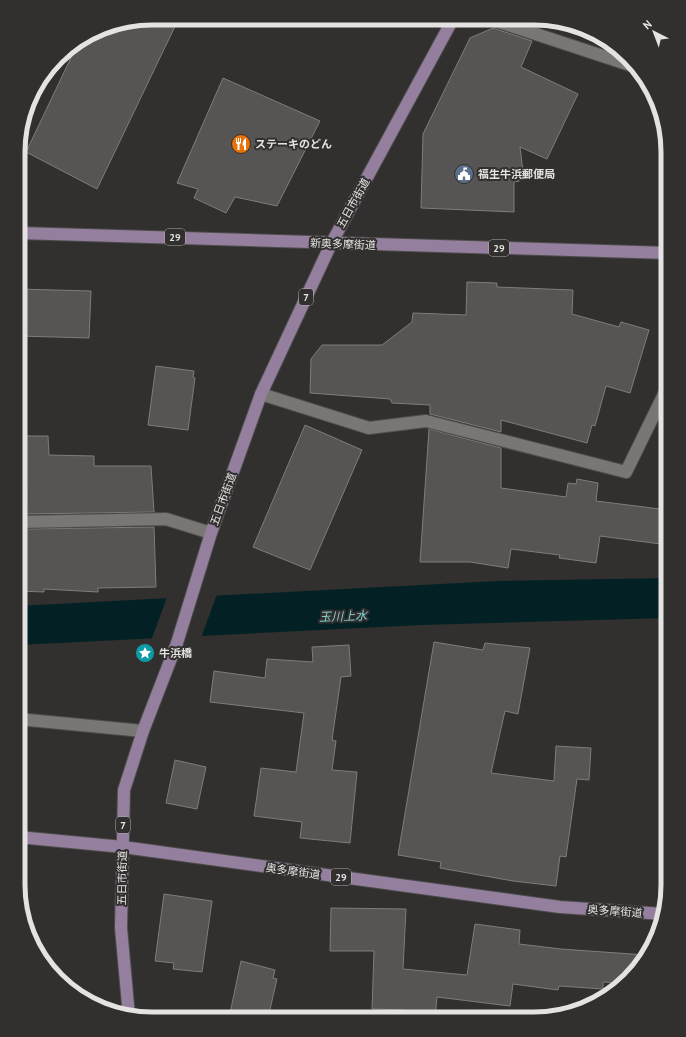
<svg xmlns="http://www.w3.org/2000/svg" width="686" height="1037" font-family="'PT Sans','Noto Sans JP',sans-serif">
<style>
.water{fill:#032124}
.pier{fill:#31302e}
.building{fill:#575454;stroke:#7f7c7c}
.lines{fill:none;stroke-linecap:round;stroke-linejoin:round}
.minor-casing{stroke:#4e4d4b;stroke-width:14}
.major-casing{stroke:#4e4d4b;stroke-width:14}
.minor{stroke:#787774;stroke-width:12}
.major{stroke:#947f9f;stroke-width:12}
.labels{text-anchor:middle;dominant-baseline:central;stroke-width:4;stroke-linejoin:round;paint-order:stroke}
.shield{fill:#31302e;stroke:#aeadac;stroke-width:1}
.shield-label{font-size:10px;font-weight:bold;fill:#e4e3e2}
.poi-label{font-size:11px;font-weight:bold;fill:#e4e3e2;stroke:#31302e;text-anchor:start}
.street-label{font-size:11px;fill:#e4e3e2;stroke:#31302e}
.water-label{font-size:12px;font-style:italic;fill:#83ced4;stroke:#31302e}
.rim{fill:none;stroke:#e4e3e2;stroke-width:5}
</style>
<rect width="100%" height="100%" fill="#31302e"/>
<path class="water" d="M668,578V618L421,625L18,645V606L498,581Z"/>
<path class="pier" d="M217,594L201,638L151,641L167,597Z"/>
<g class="building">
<path d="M152,18H179L97,189L26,152L78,43L109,25Z"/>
<path d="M514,19H542L538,27Z"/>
<path d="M493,28L532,41L521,67L578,94L547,159L520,147L524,180L514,182V212L421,208L423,134L470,38Z"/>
<path d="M223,78L320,121L277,206L235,197L226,213L194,198L198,189L177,183Z"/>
<path d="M467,282L497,283V287L573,290L572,314L619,327L621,322L649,330L630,393L606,386L595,426L592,425L587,443L501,420V432L430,414V405L392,403L390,399L310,393L311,359L322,345H382L412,322L413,313L466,315Z"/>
<path d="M19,289L91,291L89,338L19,336Z"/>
<path d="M156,366L194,371L193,377L195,378L188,430L148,425Z"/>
<path d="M305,425L362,450L310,570L253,547Z"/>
<path d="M429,429L501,448V488L566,497L568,483L576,484L577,479L598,483L596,501L668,510V545L600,536L596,563L559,558L560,555L511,549L508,568L470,562H420Z"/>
<path d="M19,436H48L49,455L94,456V466H151L154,512L26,514L27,493H19Z"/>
<path d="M154,527L156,587L98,588V592L44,589V592L18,591L19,555H25L26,529Z"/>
<path d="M434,642L483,650L485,643L530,648L518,714L505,711L491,773L554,781L556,746L591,748L589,780L577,779L566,857L560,856L556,886L513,881L440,868L441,862L398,855Z"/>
<path d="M349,645L351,676L341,677L332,740L336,741L332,770L357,772L350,843L300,838L302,822L254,816L261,768L296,772L304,713L210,702L214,671L265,678L267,659L313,662L312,647Z"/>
<path d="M175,760L206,767L197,809L166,803Z"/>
<path d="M164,894L212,901L202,972L173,969L174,963L155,961Z"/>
<path d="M331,908L406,909L403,969L467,975L475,924L520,930L519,944L561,949L646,955L640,966L619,983L603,982V989L559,986L558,990L513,984L510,1006L437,997L435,1019H404L405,1010L372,1009L374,951H330Z"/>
<path d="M241,961L275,970L273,978L277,979L268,1018H229Z"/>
</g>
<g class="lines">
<defs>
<g id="minor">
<path d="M490,19L630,65"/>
<path d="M261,394L369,428L426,421L626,472L668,386"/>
<path d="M19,522L166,519L211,533"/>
<path d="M18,719L143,731"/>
</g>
<g id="major">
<path d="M19,233L668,253"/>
<path d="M18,837L123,847L560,907L664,914"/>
<path d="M129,1016L121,928L124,790L143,731L177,643L211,533L261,394L331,244L453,19"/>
</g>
</defs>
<use href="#minor" class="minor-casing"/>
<use href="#major" class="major-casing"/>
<use href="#minor" class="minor"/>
<use href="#major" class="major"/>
</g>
<defs>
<symbol id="restaurant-disc" viewBox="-11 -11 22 22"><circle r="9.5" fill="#e8710a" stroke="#31302e"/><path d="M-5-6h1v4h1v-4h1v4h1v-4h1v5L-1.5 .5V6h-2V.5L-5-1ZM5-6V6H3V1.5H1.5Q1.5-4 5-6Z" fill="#fff"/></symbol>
<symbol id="civic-disc" viewBox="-11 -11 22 22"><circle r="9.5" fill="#5c6f8a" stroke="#31302e"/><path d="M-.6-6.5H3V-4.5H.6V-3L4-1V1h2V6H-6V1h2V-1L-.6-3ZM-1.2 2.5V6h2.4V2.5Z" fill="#fff"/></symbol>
<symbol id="sight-disc" viewBox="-11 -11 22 22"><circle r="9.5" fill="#0f9aa8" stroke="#31302e"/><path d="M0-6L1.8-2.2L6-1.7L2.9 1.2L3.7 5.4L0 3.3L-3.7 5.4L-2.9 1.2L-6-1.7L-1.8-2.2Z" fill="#fff"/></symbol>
</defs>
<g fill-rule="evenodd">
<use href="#restaurant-disc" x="230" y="133" width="22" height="22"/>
<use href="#civic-disc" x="453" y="163" width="22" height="22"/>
<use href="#sight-disc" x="134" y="642" width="22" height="22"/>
</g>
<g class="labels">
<g class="shield">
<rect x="165" y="229" width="20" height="16" rx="3"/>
<rect x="489" y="240" width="20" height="16" rx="3"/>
<rect x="299" y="289" width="14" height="16" rx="3"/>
<rect x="116" y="817" width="14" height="16" rx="3"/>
<rect x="331" y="869" width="20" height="16" rx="3"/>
</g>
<g class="shield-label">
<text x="175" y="237">29</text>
<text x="499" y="248">29</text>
<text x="306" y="297">7</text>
<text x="123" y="825">7</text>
<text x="341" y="877">29</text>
</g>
<g class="poi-label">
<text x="255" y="144">ステーキのどん</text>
<text x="478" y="174">福生牛浜郵便局</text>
<text x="159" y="653">牛浜橋</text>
</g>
<g class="street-label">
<text transform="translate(353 203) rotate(-61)">五日市街道</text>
<text transform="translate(343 244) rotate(2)">新奥多摩街道</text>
<text transform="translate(223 499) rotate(-70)">五日市街道</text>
<text transform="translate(293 871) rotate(8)">奥多摩街道</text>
<text transform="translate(122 878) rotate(-89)">五日市街道</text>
<text transform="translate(615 911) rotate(4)">奥多摩街道</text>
</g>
<g class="water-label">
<text transform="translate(343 616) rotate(-2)">玉川上水</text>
</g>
</g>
<path d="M0 0H686V1037H0ZM152 25H534A127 127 0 0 1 661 152V885A127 127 0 0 1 534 1012H152A127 127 0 0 1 25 885V152A127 127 0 0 1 152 25Z" fill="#31302e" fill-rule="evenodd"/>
<path class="rim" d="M152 25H534A127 127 0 0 1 661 152V885A127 127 0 0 1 534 1012H152A127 127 0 0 1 25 885V152A127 127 0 0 1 152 25Z"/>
<g transform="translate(654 32) rotate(318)" stroke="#31302e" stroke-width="3" paint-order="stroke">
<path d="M0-3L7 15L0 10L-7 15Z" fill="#e4e3e2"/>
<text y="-6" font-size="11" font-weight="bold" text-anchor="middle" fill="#e4e3e2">N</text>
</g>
</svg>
